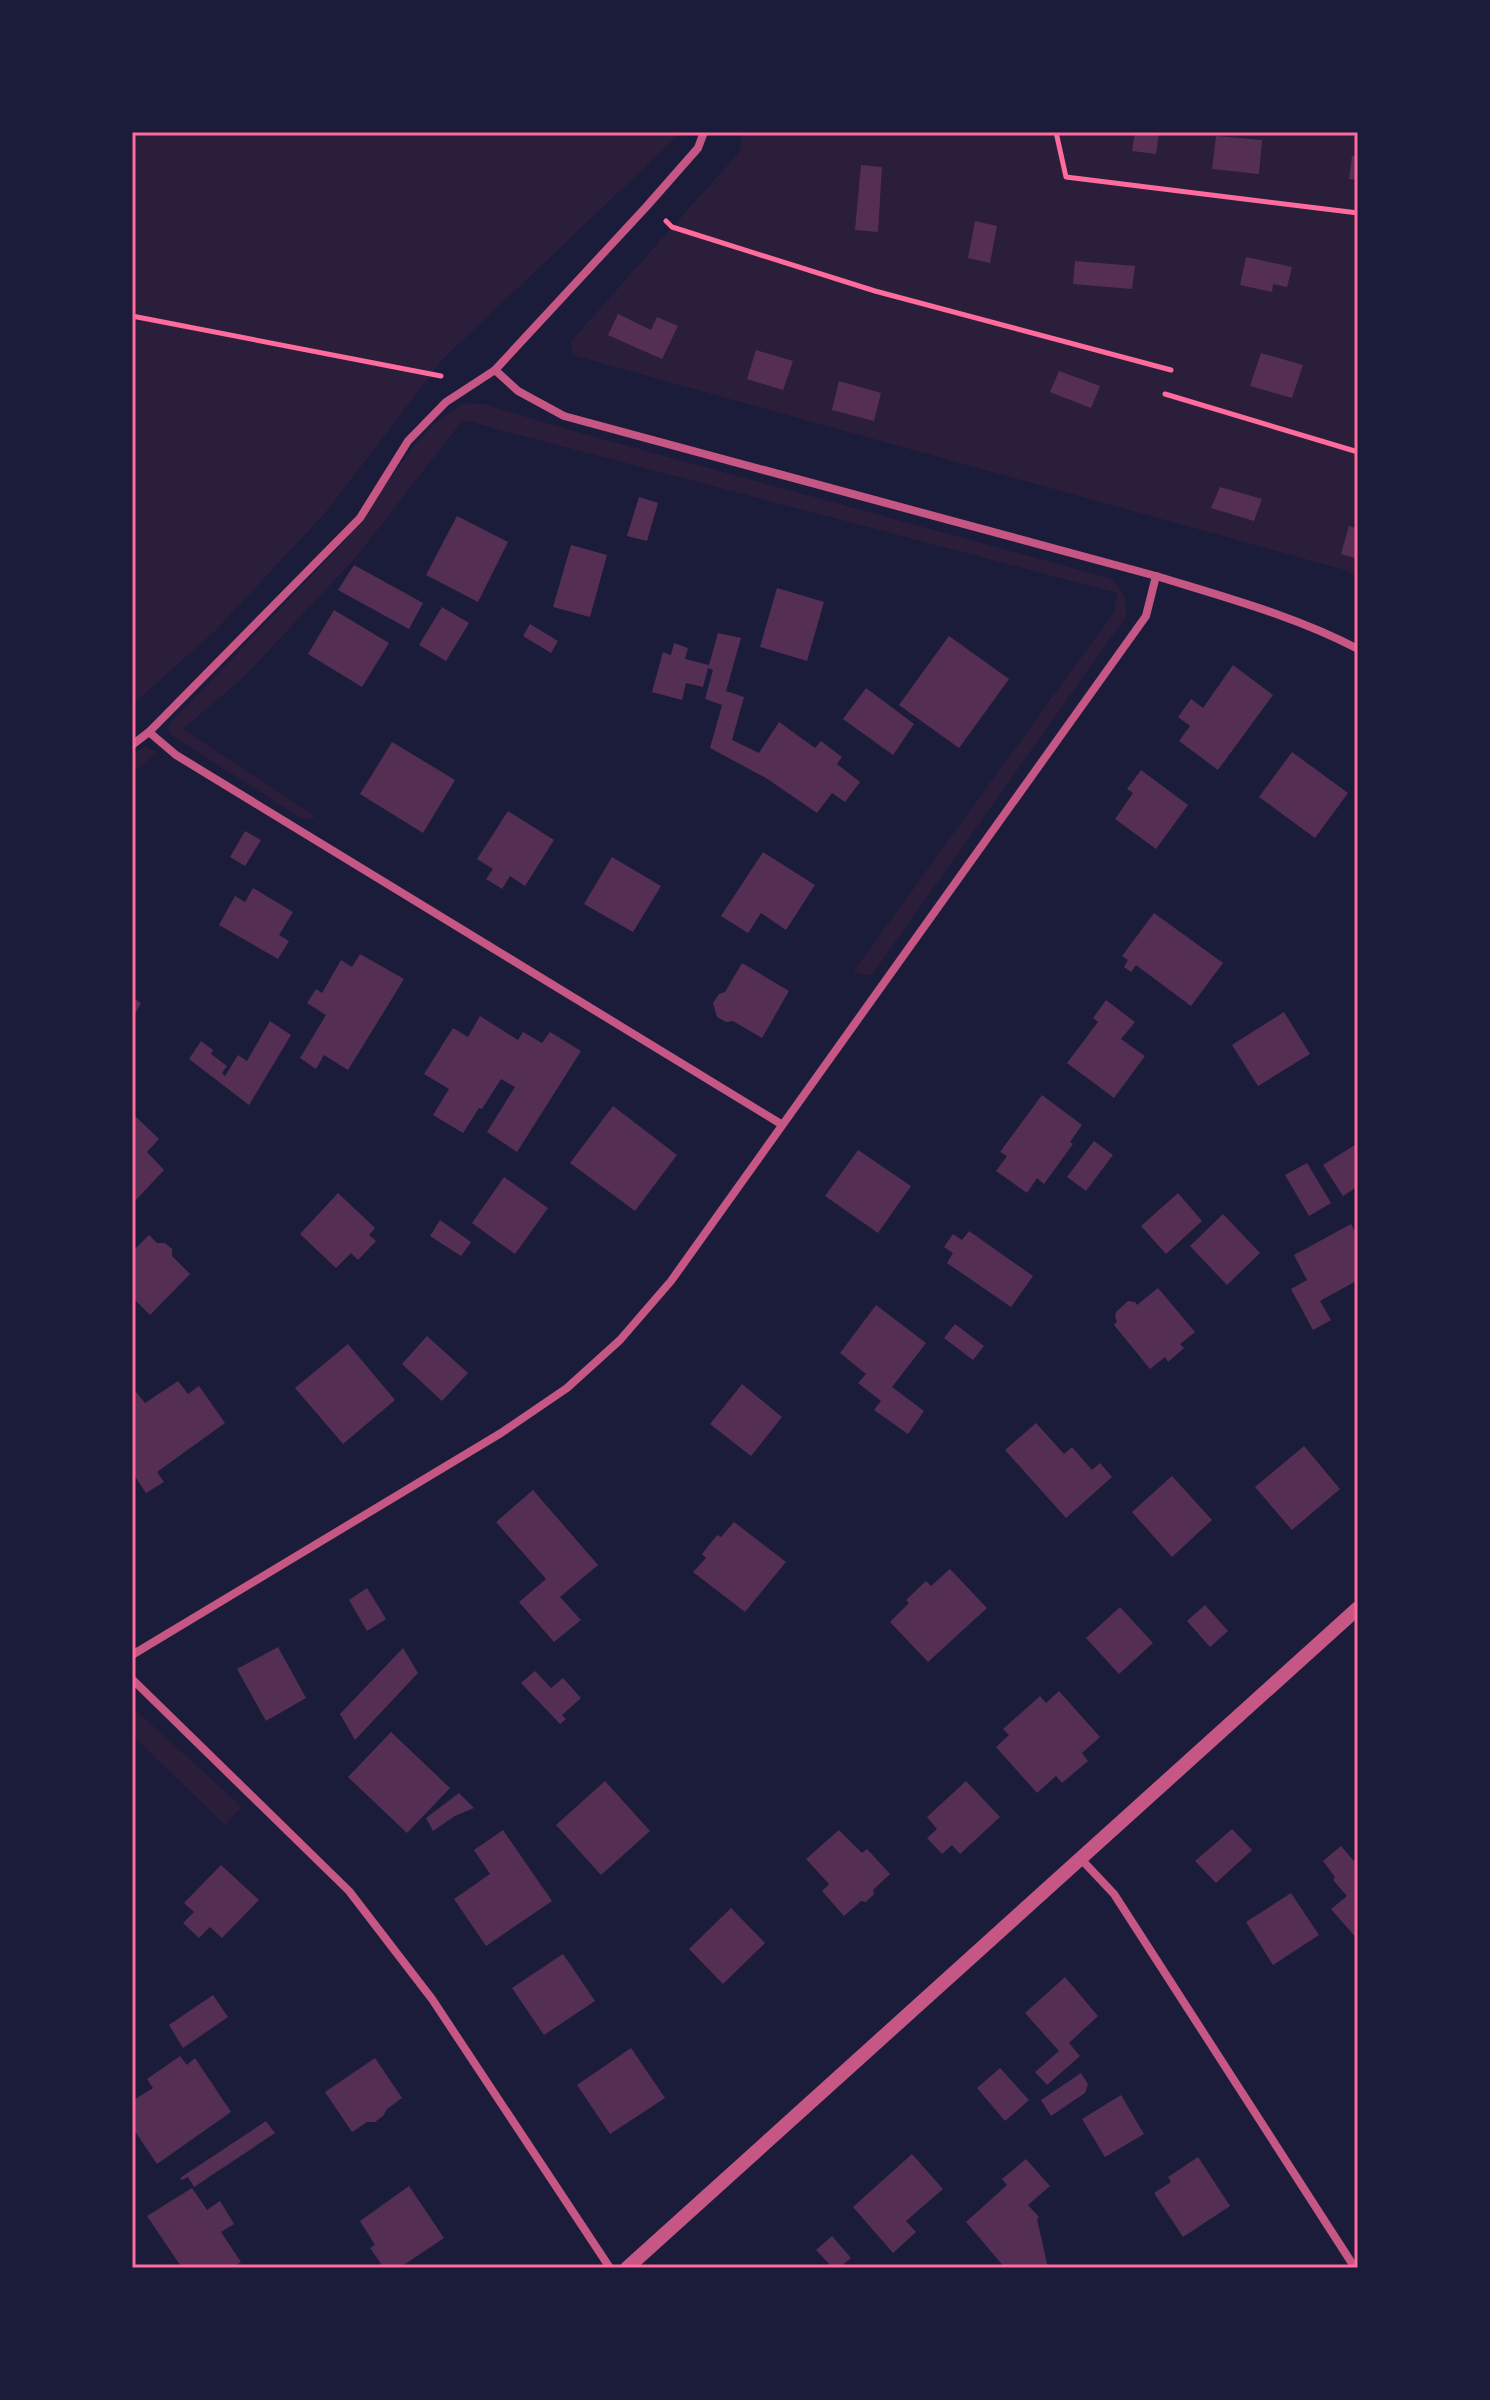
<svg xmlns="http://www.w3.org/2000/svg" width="1490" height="2400" font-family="Raleway,sans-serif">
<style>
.green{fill:#2a1e3b}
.building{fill:#542f53}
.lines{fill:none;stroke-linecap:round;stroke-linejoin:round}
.path{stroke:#ff6b9d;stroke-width:5}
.minor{stroke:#c65784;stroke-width:8}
.tertiary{stroke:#c65784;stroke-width:14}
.neatline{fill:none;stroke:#ff6b9d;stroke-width:3}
</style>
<rect width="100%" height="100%" fill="#1b1b3a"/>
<g class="green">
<path d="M132,132H682L443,359L326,512L215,631L132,705Z"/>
<path d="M742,132H1358V578L1348,571L572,355L571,341L740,151Z"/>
<path d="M464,403L484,404L566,429L1113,579C1123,592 1129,601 1125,618L871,976L853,972L1114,612L1117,593L463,420L357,556L245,676L183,729L316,817L305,819L299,817L170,734L168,729L170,723L343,543L415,444L433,425Z"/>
<path d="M145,747L158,752L132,774V754Z"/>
<path d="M132,1707L242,1807L225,1825L132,1735Z"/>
</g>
<g class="building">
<path d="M1135,132H1159L1156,154L1132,151Z"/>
<path d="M1216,136L1262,140L1259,174L1212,169Z"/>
<path d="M1352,156H1358V180L1349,179Z"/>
<path d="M861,165L882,167L878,232L855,230Z"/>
<path d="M975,221L997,226L990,263L968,258Z"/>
<path d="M1246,257L1292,267L1287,287L1273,284L1272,292L1240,285Z"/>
<path d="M1075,261L1135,266L1132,289L1073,284Z"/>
<path d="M618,314L651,330L657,317L678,326L662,359L608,335Z"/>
<path d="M756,350L793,361L783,390L747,379Z"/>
<path d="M1261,353L1303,365L1292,398L1250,386Z"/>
<path d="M1059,371L1100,386L1091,408L1050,392Z"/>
<path d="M839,381L881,393L874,421L832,410Z"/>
<path d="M1220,487L1262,499L1254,521L1211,508Z"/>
<path d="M639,497L658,503L647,541L627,536Z"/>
<path d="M457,516L508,542L478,602L426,575Z"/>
<path d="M1349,526L1358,529V559L1341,554Z"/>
<path d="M571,545L607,555L590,617L553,607Z"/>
<path d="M354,565L423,603L409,629L338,590Z"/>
<path d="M777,588L824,602L807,661L760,647Z"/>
<path d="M442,607L469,623L446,661L419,645Z"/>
<path d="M334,610L389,643L362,687L308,654Z"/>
<path d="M530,624L558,641L551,653L523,636Z"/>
<path d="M718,633L741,638L726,691L744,697L732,740L759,753L779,722L815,748L821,741L842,757L837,764L860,782L845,802L832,793L817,813L766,778L710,748L722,705L705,699L713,670L708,668L703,687L686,683L682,700L652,692L663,652L671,655L674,643L688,648L685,659L709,665Z"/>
<path d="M949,636L1009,679L959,748L899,705Z"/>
<path d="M1233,665L1273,695L1218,770L1179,741L1190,726L1178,717L1191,699L1203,708Z"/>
<path d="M866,688L914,724L893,755L843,719Z"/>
<path d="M392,742L455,780L423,833L360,794Z"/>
<path d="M1292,752L1348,793L1315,838L1259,797Z"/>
<path d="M1141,770L1188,805L1156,849L1115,819L1133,793L1127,789Z"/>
<path d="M508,811L554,840L525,886L510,876L502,889L486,879L493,869L477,859Z"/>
<path d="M245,831L261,840L245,866L230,857Z"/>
<path d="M763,852L815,885L786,930L761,913L748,933L721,916Z"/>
<path d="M612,857L661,886L633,932L584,904Z"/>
<path d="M253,888L293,912L279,935L289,941L278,959L219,925L235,896L245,902Z"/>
<path d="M1154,913L1223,963L1191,1006L1136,965L1131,972L1124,967L1128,960L1122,956Z"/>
<path d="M360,954L404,979L348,1070L324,1055L316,1069L300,1058L326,1015L307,1003L316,989L322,993L341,960L352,967Z"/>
<path d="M742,963L789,991L762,1038L733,1021L726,1022L717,1017L713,1003L719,994L725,992Z"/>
<path d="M132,997L141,1003L132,1019Z"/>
<path d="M1106,1000L1135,1022L1121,1039L1145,1056L1114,1098L1067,1063L1098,1022L1093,1018Z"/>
<path d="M1284,1012L1310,1054L1258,1086L1232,1045Z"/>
<path d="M480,1016L518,1040L523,1032L542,1043L550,1032L581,1051L517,1152L487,1132L515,1087L501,1079L482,1109L479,1108L463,1133L433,1115L449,1089L424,1074L453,1028L468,1037Z"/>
<path d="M270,1021L291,1035L249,1105L189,1059L201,1041L213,1050L211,1054L227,1066L222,1073L225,1076L238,1055L247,1061Z"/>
<path d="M1042,1095L1082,1125L1070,1142L1073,1144L1044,1184L1037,1178L1027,1193L996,1171L1007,1156L1000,1152Z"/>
<path d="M613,1106L677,1155L635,1211L570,1163Z"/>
<path d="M132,1113L159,1139L147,1152L164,1170L135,1201L132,1198Z"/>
<path d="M1094,1141L1113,1155L1086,1191L1067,1177Z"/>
<path d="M1358,1143V1186L1343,1196L1323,1165Z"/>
<path d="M858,1150L911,1186L878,1233L825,1196Z"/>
<path d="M1307,1163L1331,1203L1309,1216L1285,1175Z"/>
<path d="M504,1177L548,1208L515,1254L472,1223Z"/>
<path d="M338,1193L375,1228L369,1235L376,1241L358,1260L351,1253L336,1268L300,1234Z"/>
<path d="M1178,1193L1202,1221L1166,1254L1141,1226Z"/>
<path d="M1223,1214L1260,1253L1227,1285L1190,1246Z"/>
<path d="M440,1220L471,1242L461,1256L430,1236Z"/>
<path d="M1351,1224L1358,1237V1280L1320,1301L1331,1320L1313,1330L1291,1289L1307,1280L1294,1255Z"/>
<path d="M969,1231L1033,1276L1011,1307L947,1263L953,1253L944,1247L953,1234L962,1240Z"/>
<path d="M149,1235L157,1243H165L172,1249V1256L190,1274L150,1315L132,1297V1252Z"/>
<path d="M1158,1288L1195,1332L1180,1344L1184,1348L1168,1362L1165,1357L1150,1369L1114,1325L1117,1321L1115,1318L1116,1312L1128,1301L1135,1302L1137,1305Z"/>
<path d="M876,1305L926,1343L892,1387L924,1411L908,1434L874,1410L881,1401L858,1383L866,1374L840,1353Z"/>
<path d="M955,1324L984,1346L973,1360L944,1338Z"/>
<path d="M427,1336L468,1373L442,1401L402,1364Z"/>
<path d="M348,1344L395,1400L343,1444L295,1388Z"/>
<path d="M178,1381L188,1394L199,1386L225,1423L157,1472L164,1482L146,1493L132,1472V1387L145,1403Z"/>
<path d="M742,1384L782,1417L751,1456L710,1424Z"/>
<path d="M1036,1423L1064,1454L1072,1447L1092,1470L1100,1463L1112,1477L1066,1518L1005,1450Z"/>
<path d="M1304,1446L1340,1489L1292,1530L1255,1487Z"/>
<path d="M1172,1476L1212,1520L1172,1557L1132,1512Z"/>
<path d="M533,1490L598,1565L560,1597L581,1620L554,1642L519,1602L546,1579L496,1522Z"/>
<path d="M734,1522L786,1562L745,1612L693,1572L706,1558L702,1554L717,1535L721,1537Z"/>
<path d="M950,1569L987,1608L928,1662L890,1622L909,1603L906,1600L926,1581L931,1586Z"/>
<path d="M367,1588L386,1619L367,1631L349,1600Z"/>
<path d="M1205,1605L1228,1631L1210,1647L1187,1621Z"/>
<path d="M1120,1607L1153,1643L1119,1674L1086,1638Z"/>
<path d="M278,1647L306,1698L266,1721L237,1669Z"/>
<path d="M403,1648L418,1673L355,1740L340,1714Z"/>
<path d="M535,1671L551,1688L563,1678L581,1698L562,1715L566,1719L560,1724L521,1683Z"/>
<path d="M1059,1691L1100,1737L1082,1753L1088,1761L1062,1783L1056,1776L1037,1793L996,1747L1009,1735L1003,1729L1040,1696L1046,1703Z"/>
<path d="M391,1732L450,1788L407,1833L348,1777Z"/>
<path d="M605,1781L650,1831L601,1875L556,1825Z"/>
<path d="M966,1781L1000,1817L960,1854L952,1845L942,1854L927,1838L937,1829L927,1817Z"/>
<path d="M459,1793L474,1808L455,1816L433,1831L426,1818Z"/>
<path d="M1232,1829L1252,1850L1216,1883L1195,1861Z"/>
<path d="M503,1830L552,1901L486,1946L454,1899L490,1874L474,1850Z"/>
<path d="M839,1830L862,1853L867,1849L890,1874L873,1890L874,1894L866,1902L861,1901L844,1916L822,1891L829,1884L806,1859Z"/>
<path d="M1341,1846L1354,1861L1358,1857V1940L1331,1909L1347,1896L1333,1880L1335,1877L1323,1861Z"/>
<path d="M221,1865L259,1900L222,1938L210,1927L199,1938L183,1923L194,1912L184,1903Z"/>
<path d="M1291,1893L1319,1935L1273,1965L1246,1922Z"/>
<path d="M731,1908L765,1943L723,1984L689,1949Z"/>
<path d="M563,1954L595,2001L544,2035L512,1988Z"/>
<path d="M1065,1977L1098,2016L1069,2043L1080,2056L1047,2085L1035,2072L1059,2051L1025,2013Z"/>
<path d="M213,1995L228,2017L183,2048L169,2025Z"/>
<path d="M631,2048L665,2098L610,2134L577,2085Z"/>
<path d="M180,2056L187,2065L195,2058L231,2112L157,2164L132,2127V2101L153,2088L147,2079Z"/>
<path d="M375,2058L402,2098L387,2109L383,2116L375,2122H367L352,2132L325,2092Z"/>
<path d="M1000,2068L1029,2100L1005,2121L977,2088Z"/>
<path d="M1081,2073L1088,2084L1085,2093L1051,2116L1041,2100Z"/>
<path d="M1121,2095L1144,2134L1105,2157L1082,2119Z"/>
<path d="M266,2121L275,2133L194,2187L188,2177L182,2180L180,2178Z"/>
<path d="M912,2154L943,2189L906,2221L916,2232L893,2253L853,2207Z"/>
<path d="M1198,2157L1230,2206L1183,2237L1154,2193L1171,2182L1168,2177Z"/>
<path d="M1026,2159L1050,2186L1028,2205L1039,2217L1037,2219L1048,2268H1005L966,2222L1007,2185L1002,2179Z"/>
<path d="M409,2186L444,2238L399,2268H384L370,2248L375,2245L360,2221Z"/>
<path d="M192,2188L207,2210L220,2201L234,2224L221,2232L241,2262L232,2268H182L147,2216Z"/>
<path d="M832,2236L851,2258L839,2268H833L816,2250Z"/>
</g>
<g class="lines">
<g class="path">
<path d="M1056,132L1066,177L1358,213"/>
<path d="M666,221L672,227L875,291L1171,370"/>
<path d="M132,316L441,376"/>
<path d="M1165,394L1358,452"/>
</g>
<g class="minor">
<path d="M495,370L518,391L564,416L1156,576C1224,597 1295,616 1358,649"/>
<path d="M149,732L176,755L781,1124"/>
<path d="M132,745L149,732L360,518L408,441L446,402L495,370L647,206L698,148L704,132"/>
<path d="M132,1655L501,1433L567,1388L620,1340L671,1281L1146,616L1156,576"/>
<path d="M132,1679L349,1891L432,1999L610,2268"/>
<path d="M1080,1858L1114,1894L1355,2268"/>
</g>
<path class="tertiary" d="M627,2268L1358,1608"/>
</g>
<rect width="1490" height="2400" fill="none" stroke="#1b1b3a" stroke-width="268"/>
<rect x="134" y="134" width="1222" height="2132" class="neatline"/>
</svg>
